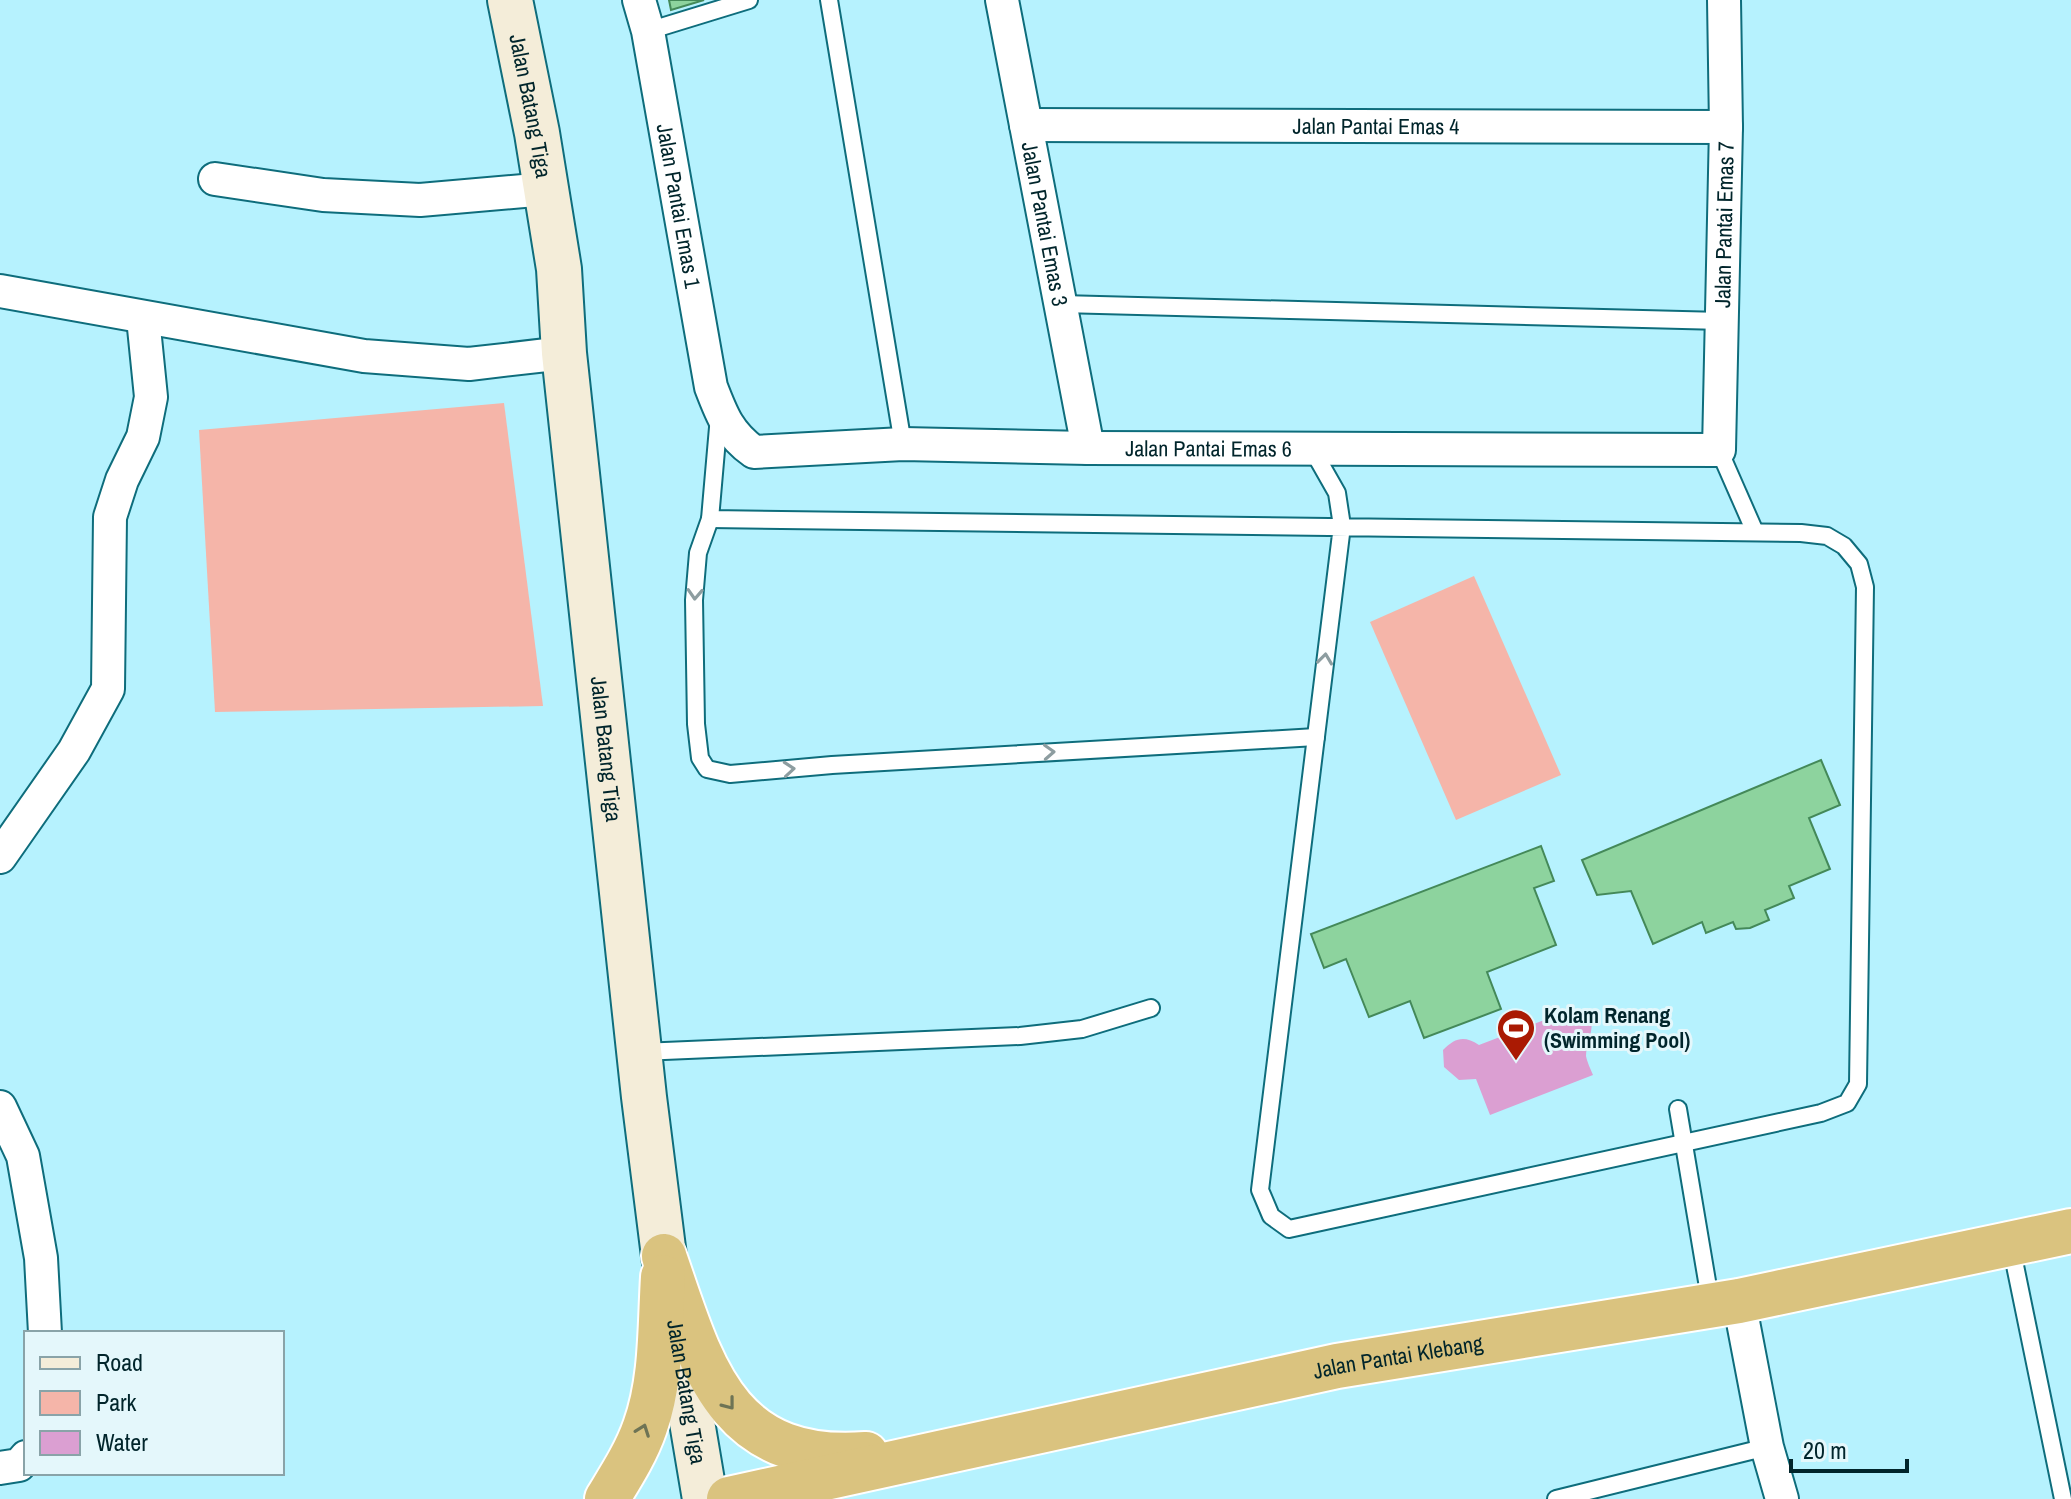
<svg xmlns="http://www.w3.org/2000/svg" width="2071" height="1499" font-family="'Archivo Narrow',sans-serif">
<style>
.green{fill:#f5b5a9}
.water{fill:#db9fd2}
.building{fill:#8dd39e;stroke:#448959;stroke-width:2}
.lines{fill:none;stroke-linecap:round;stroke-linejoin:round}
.lane-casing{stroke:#0e6d7c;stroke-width:20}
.street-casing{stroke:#0e6d7c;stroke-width:36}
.secondary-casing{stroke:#0e6d7c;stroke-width:48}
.highway-casing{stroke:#fff;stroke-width:48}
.lane{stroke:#fff;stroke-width:16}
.street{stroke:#fff;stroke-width:32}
.secondary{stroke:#f4edd9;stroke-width:44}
.highway{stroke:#dac37f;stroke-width:44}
.oneway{stroke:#8d9da0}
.oneway2{stroke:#6e7455}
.labels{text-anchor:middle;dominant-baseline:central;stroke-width:6;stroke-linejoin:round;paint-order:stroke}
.street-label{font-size:22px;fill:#01252b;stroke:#e4f7fb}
.poi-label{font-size:22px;font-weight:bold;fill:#01252b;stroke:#e4f7fb;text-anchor:start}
</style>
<rect width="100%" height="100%" fill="#b6f2fe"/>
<g class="green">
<path d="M504,403L543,706L215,712L199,430Z"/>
<path d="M1474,576L1561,775L1456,820L1370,622Z"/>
</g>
<path class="water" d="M1573,1009C1605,1015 1586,1038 1586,1056C1587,1062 1591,1070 1593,1075L1490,1115L1476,1079L1459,1080L1444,1067L1443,1050C1455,1038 1464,1035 1479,1045Z"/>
<g class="building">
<path d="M669,0H704L671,10Z"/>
<path d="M1821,760L1840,805L1809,818L1830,869L1789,886L1794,898L1765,910L1769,920L1750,928L1736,929L1733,922L1706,933L1702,922L1653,944L1631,891L1597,895L1582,860Z"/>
<path d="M1541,846L1554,881L1534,888L1556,945L1487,972L1501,1009L1424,1038L1410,1001L1369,1017L1346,959L1324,968L1311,934Z"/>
</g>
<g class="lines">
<defs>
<g id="lane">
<path d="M829,0L903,444"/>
<path d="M648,31L749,0"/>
<path d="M1061,304L1722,321"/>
<path d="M719,416L710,519L1801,533L1827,536L1844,546L1859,564L1865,587L1858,1084L1847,1103L1821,1113L1289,1229L1271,1216L1260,1190L1342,526L1337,493L1312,449"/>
<path d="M1719,450L1755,532"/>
<path d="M710,519L698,553L694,600L696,724L700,758L707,769L730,774L832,765L1316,737"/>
<path d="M641,1052L1020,1036L1082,1029L1151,1008"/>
<path d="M1678,1109L1711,1305"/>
<path d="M2011,1246L2063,1499"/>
<path d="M1556,1499L1767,1447"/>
</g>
<g id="street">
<path id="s1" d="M639,0L648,31L711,387C722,416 729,434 754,452L903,444L1088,448L1719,450L1726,127L1724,0"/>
<path id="s2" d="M1002,0L1088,448"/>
<path id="s3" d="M1026,125L1726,127"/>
<path d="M215,179L323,195L420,200L546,189"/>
<path d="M0,291L364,356L469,364L564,353"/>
<path d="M0,857L74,751L108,689L110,517L122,480L143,437L151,397L143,318"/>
<path d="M0,1107L23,1156L41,1258L45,1333"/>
<path d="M1739,1301L1767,1447L1782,1499"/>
<path d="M0,1468L19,1465L26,1457"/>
</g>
<g id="secondary">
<path id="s4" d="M510,0L537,133L559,269L564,353L644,1097L664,1256L705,1499"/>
</g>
<g id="highway">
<path d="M664,1256C702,1366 725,1465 866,1454"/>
<path d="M607,1499C621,1476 636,1453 645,1427C662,1380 660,1326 663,1277"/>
<path id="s5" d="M729,1499L1337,1366L1739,1301L2071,1231"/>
</g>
</defs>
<use href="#lane" class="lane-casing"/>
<use href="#street" class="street-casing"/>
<use href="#secondary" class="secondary-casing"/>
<use href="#highway" class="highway-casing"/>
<use href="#lane" class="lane"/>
<use href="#street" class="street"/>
<use href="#secondary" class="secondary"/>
<use href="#highway" class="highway"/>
</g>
<defs><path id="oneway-chevron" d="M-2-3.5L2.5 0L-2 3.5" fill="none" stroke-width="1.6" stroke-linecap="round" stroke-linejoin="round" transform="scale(2)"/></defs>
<g class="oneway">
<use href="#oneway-chevron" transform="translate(695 594) rotate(93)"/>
<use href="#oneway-chevron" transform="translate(1325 659) rotate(-83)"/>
<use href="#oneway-chevron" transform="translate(1049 752) rotate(-3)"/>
<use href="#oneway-chevron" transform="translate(789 769) rotate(-5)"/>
</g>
<g class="oneway2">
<use href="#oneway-chevron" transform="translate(729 1404) rotate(52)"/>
<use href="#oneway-chevron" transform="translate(643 1430) rotate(-70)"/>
</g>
<defs>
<symbol id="stadium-pin" viewBox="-11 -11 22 30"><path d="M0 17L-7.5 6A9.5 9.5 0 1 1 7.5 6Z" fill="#aa1a03" stroke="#e4f7fb"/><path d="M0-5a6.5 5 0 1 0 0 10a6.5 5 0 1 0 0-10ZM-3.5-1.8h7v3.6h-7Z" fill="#fff"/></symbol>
</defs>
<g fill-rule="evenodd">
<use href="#stadium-pin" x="1494" y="1006" width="44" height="60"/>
</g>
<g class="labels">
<g class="street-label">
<text stroke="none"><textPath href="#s4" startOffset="108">Jalan Batang Tiga</textPath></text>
<text stroke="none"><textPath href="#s3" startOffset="350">Jalan Pantai Emas 4</textPath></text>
<text stroke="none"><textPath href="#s1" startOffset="210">Jalan Pantai Emas 1</textPath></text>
<text stroke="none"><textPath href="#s2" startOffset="228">Jalan Pantai Emas 3</textPath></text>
<text stroke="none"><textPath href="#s1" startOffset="1664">Jalan Pantai Emas 7</textPath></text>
<text stroke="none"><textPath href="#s1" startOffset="928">Jalan Pantai Emas 6</textPath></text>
<text stroke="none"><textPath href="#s4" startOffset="756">Jalan Batang Tiga</textPath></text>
<text stroke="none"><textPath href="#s5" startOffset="684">Jalan Pantai Klebang</textPath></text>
<text stroke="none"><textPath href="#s4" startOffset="1404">Jalan Batang Tiga</textPath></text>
</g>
<g class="poi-label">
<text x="1544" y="1015">Kolam Renang<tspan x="1544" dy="25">(Swimming Pool)</tspan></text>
</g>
</g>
<rect x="24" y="1331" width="260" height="144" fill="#e4f7fb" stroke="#89a3a8" stroke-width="2"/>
<rect x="40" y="1357" width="40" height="12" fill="#f4edd9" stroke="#89a3a8" stroke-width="2"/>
<text x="96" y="1371" font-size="24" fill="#01252b">Road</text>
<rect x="40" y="1391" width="40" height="24" fill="#f5b5a9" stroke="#89a3a8" stroke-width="2"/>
<text x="96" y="1411" font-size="24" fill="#01252b">Park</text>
<rect x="40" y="1431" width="40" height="24" fill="#db9fd2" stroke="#89a3a8" stroke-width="2"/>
<text x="96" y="1451" font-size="24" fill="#01252b">Water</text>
<path d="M1791 1459v12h116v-12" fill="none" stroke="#01252b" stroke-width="4"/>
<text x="1803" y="1459" font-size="24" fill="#01252b" stroke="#e4f7fb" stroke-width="6" paint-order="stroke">20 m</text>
</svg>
